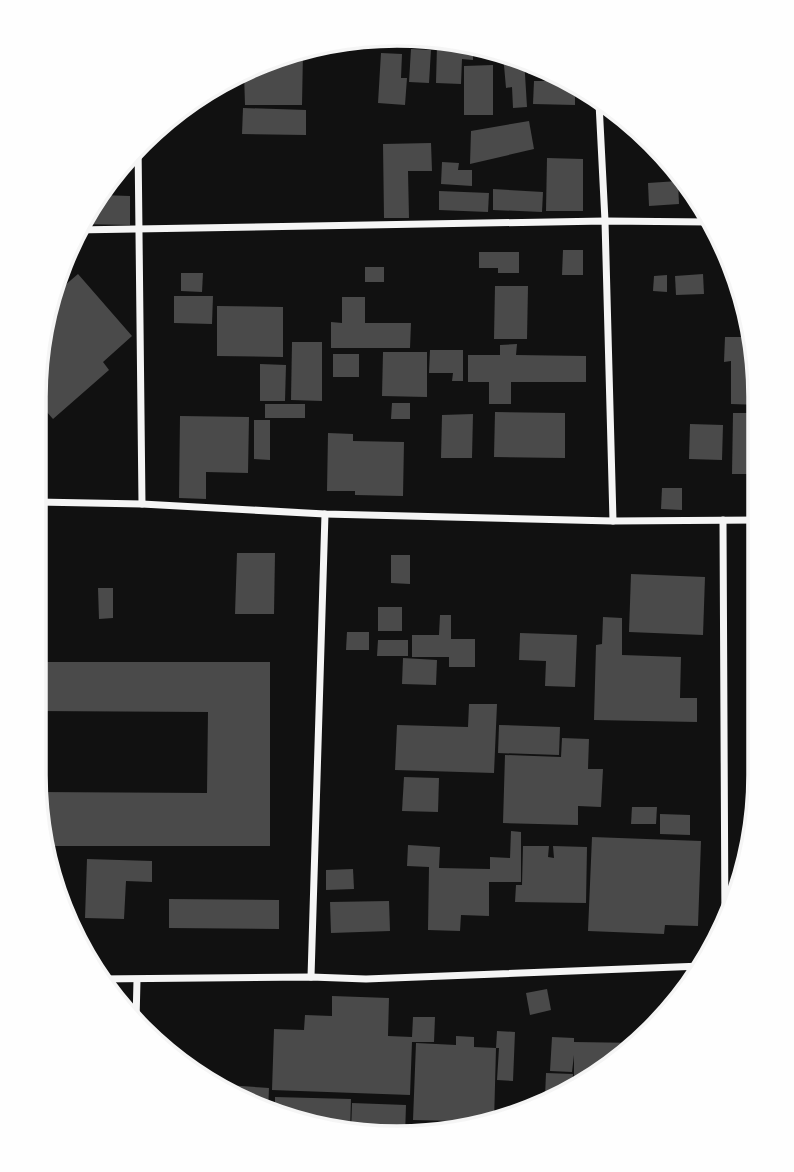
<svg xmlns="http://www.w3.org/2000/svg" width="794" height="1172" font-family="Mulish,sans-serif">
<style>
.building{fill:#4a4a4a}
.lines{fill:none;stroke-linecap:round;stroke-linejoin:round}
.minor{stroke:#f5f5f5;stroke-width:7}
.rim{fill:none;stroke:#f5f5f5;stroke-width:3.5}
</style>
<rect width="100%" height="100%" fill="#111"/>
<g class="building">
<path d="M397,33L438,41V43L364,41Z"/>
<path d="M437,46L473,48V60L462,59L461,84L436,83Z"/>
<path d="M411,49L431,50L429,83L409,82Z"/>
<path d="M303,52L302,105H245L244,73H251V66L257,61Z"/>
<path d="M381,53L402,54L401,78H407L405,105L378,103Z"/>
<path d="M503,54L524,58L527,107L513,108L512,87L506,88Z"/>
<path d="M528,59L536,61L557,75L528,74Z"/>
<path d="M493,65V115H464V66Z"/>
<path d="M534,81H566L575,87V105L533,104Z"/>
<path d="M243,108L306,110V135L242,134Z"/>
<path d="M529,121L534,149L470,164L471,131Z"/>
<path d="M431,143L432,171H408L409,218H384L383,144Z"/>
<path d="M547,158L583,159V211H546Z"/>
<path d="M442,162L459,163L458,170H472V186L441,184Z"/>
<path d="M678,181L679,204L649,206L648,183Z"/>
<path d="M493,189L543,192L542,212L493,210Z"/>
<path d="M439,191L489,193L488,212L439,210Z"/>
<path d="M100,195L130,196V225L79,224Z"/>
<path d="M563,250H583V275H562Z"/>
<path d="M479,252H519V273H498V268H479Z"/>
<rect x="365" y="267" width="19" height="15"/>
<path d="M181,273H203L202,292L181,291Z"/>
<path d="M78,274L132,336L103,362L109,370L53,419L39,403L40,326L50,298Z"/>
<path d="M703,274L704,294L676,295L675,276Z"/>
<path d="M667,275V292L653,291L654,276Z"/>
<path d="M495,286H528L527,339H494Z"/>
<path d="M174,296H213L212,324L174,323Z"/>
<path d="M342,297H365V323H411L410,348H331V322L342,323Z"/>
<path d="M217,306L283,307V357L217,356Z"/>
<path d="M725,337H749L761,397V405L731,404V361L724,362Z"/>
<path d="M292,342H322V401L291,400Z"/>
<path d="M517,344L516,355L586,356V382H511V404H489V382H468V355H500V345Z"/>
<path d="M430,350H463V381H452L453,373H429Z"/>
<path d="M383,352H427V397L382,396Z"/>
<rect x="333" y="354" width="26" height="23"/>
<path d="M260,364L286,365L285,401H260Z"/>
<path d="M392,403H410V419H391Z"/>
<rect x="265" y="404" width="40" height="14"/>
<path d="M495,412L565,413V458L494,457Z"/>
<path d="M733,413H760V474H732Z"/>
<path d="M473,414L472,458H441L442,415Z"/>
<path d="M180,416L249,417L248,473L206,472V499L179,498Z"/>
<path d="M254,420H270V460L254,459Z"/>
<path d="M690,424L723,425L722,460L689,459Z"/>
<path d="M328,433L353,434V441L404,442L403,496L355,495V491H327Z"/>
<path d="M662,488H682V510L661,509Z"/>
<path d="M237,553H275L274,614H235Z"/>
<path d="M391,555H410V584L391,583Z"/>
<path d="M631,574L705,577L703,635L629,632Z"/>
<path d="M98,588H113V618L99,619Z"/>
<rect x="378" y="607" width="24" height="24"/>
<path d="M440,615H451V639H475V667H449V657H412V635H439Z"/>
<path d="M603,617L622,618V655L681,657L680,698H697V722L594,720L596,645L602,644Z"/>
<path d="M347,632H369V650H346Z"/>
<path d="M520,633L577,635L575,687L545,686L546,661L519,660Z"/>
<path d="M378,640H408V656H377Z"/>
<path d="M403,658L437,660L436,685L402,684Z"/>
<path d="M35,662H270V846H45L36,792L207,793L208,712L34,711Z"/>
<path d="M469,704H497L494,773L395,770L397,725L468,727Z"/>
<path d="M499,725L560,727L559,755L498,753Z"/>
<path d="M562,738L589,739L588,769H603L601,807L578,806V825L503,823L505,755L561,757Z"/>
<path d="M404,777L439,778L438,812L402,811Z"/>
<path d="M632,807H657L656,824H631Z"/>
<path d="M660,814L690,815V835L660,834Z"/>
<path d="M511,831L521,832V882H489V916L461,915L460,931L428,930L429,867L407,866L408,845L440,847L439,868L490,869V857L510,858Z"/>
<path d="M592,837L701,841L698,926L665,925L664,934L588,931Z"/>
<path d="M523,846H549L548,857L554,858L553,846L587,847L586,903L515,902L516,885H522Z"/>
<path d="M87,859L152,861V882L126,881L124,919L85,918Z"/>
<path d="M353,869L354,889L326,890V870Z"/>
<path d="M169,899L279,900V929L169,928Z"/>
<path d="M389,901L390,931L331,933L330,902Z"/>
<path d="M547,989L551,1010L530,1015L526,993Z"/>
<path d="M332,996L389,998L388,1036L412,1037L413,1017H435L434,1042H412L410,1095L272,1090L274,1029L304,1030L305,1015L332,1016Z"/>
<path d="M497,1031L515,1032L513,1081L497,1080L499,1048H496Z"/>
<path d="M456,1036L474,1037V1047L496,1048L494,1122L413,1120L416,1043L456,1045Z"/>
<path d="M552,1037L574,1038V1042L640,1043L579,1090L574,1092V1055L572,1072L550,1071Z"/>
<path d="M546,1073L573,1074L572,1093L559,1098L545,1097Z"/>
<path d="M212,1084L269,1088L268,1113L258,1111Z"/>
<path d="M275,1097L351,1099L350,1133L278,1116V1109H275Z"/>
<path d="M352,1103L406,1105L405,1136L373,1138L351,1133Z"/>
</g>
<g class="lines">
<g class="minor">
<path d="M599,103L605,221L613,521"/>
<path d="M138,142L142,504"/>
<path d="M75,230L605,221L709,222"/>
<path d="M37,502L142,504L325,514L613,521L759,520"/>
<path d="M723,520L725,931"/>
<path d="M311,977L325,514"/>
<path d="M97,979L311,977L366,979L702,966"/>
<path d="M136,1021L137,980"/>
</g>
</g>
<path d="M0 0H794V1172H0ZM397 46H397A351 351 0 0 1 748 397V775A351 351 0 0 1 397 1126H397A351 351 0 0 1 46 775V397A351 351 0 0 1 397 46Z" fill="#fefefe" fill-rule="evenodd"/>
<path class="rim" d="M397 46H397A351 351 0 0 1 748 397V775A351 351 0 0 1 397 1126H397A351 351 0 0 1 46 775V397A351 351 0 0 1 397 46Z"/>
</svg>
